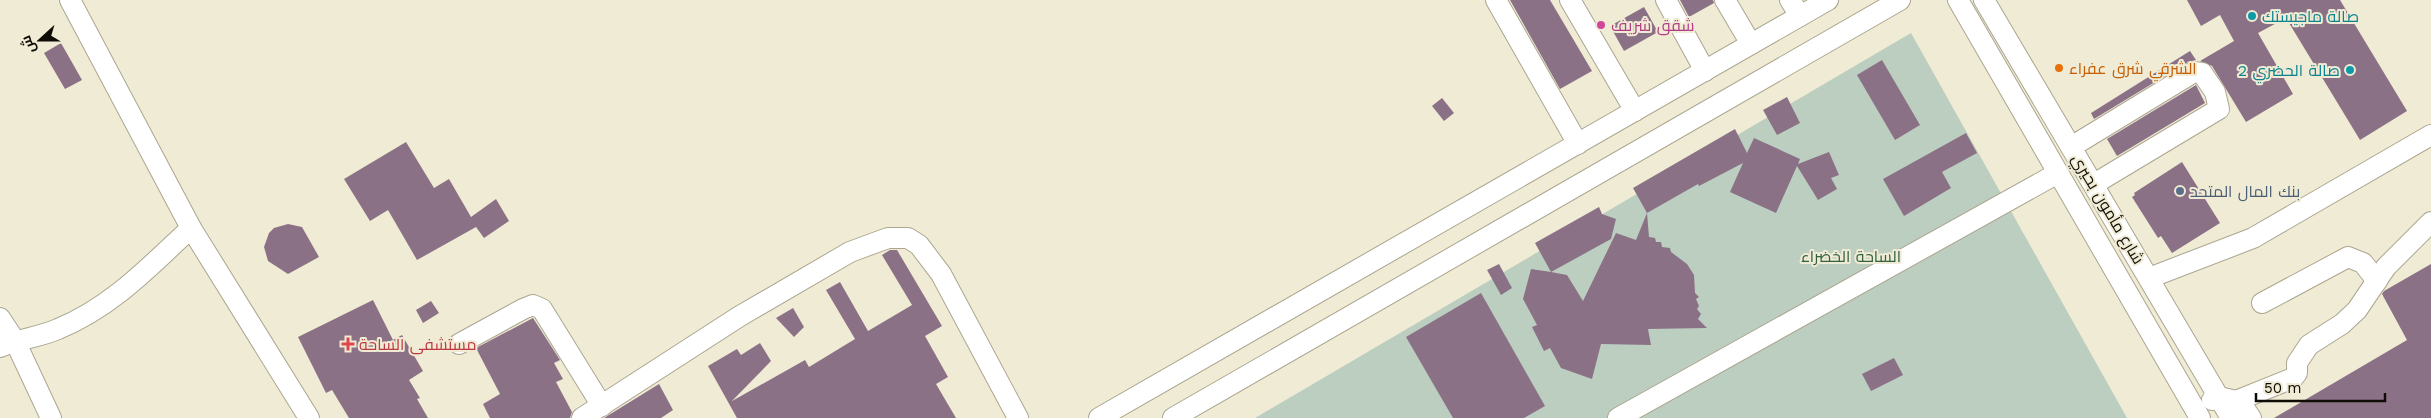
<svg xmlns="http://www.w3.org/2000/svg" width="2431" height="418" font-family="'Work Sans',Cairo,sans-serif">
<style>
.green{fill:#bbcec0}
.building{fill:#8b7186}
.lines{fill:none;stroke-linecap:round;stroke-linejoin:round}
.minor-casing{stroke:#aba690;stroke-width:22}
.minor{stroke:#fff;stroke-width:20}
.culture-dot{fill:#0f9aa8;stroke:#f0ebd4;stroke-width:2}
.hotel-dot{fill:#d1479c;stroke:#f0ebd4;stroke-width:2}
.food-dot{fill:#e8710a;stroke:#f0ebd4;stroke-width:2}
.service-dot{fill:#5c6f8a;stroke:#f0ebd4;stroke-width:2}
.health-dot{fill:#e0444e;stroke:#f0ebd4;stroke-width:2}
.labels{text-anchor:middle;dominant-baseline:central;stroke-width:4;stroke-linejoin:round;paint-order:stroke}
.culture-label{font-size:16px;fill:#0d838f;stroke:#f0ebd4;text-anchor:start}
.hotel-label{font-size:16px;fill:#b23c85;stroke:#f0ebd4;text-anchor:start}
.food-label{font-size:16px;fill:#c56008;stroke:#f0ebd4;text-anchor:start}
.service-label{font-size:16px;fill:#4e5e75;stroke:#f0ebd4;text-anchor:start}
.street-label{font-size:16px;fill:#0e0c05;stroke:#f0ebd4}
.park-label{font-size:16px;fill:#316141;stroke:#f0ebd4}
.health-label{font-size:16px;fill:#be3a42;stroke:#f0ebd4;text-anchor:start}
</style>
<rect width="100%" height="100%" fill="#f0ebd4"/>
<path class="green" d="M1911,33L2127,418H1255Z"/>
<g class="building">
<path d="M1510,0H1550L1592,71L1560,89Z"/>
<path d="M1680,0H1713L1714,3L1689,17Z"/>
<path d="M2187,0H2340L2407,111L2360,140L2286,18L2258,33L2293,94L2246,122L2212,66L2200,61L2234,41L2220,15L2201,26Z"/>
<path d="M1644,7L1658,32L1624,51L1610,26Z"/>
<path d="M61,43L82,80L65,89L44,53Z"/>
<path d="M2190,51L2196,60L2188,62L2094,119L2091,113Z"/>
<path d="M1882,60L1920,125L1895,140L1857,75Z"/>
<path d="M2196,85L2205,103L2117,156L2107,139Z"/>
<path d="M1787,97L1800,123L1777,135L1763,110Z"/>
<path d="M1442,98L1454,113L1444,121L1432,106Z"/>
<path d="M1735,129L1747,153L1754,138L1800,159L1798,164L1829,152L1839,175L1831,178L1837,189L1818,200L1797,166L1776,213L1730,192L1743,163L1699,186L1698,184L1647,213L1649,237L1655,238L1656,242H1661L1662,247L1670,248L1671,252L1687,264L1694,275L1695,293L1699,297L1696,299L1699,306L1697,309L1701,314L1698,319L1707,328L1648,329L1651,345L1601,344L1592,379L1561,368L1550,348L1544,351L1532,327L1537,325L1523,299L1531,269L1551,272L1535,243L1599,207L1602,214L1616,219L1611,239L1551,272L1567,275L1583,301L1616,233L1636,240L1647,213L1633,188Z"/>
<path d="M1966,133L1977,153L1942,172L1951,188L1904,216L1883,179Z"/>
<path d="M406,142L434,188L449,179L471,217L496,199L509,221L484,238L476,227L417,260L388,210L370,221L344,179Z"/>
<path d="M2182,162L2220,223L2172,253L2161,236L2158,238L2132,197L2135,195L2134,193Z"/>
<path d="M288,224L302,227L319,257L288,274L268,261L264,247L269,233L274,228Z"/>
<path d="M890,250H897L942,326L925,336L948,377L936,384L956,418H737L708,366L737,349L741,355L760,343L771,361L732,401L805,360L809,367L855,339L826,290L840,282L868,331L912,305L882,255Z"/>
<path d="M1499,264L1512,288L1501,295L1487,270Z"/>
<path d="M2431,264V418H2274L2407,340L2382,294L2384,291Z"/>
<path d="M1481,293L1545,406L1524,418H1453L1406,337Z"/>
<path d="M373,300L393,340L402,335L423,371L409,380L420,398L417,399L428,418H349L332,390L326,393L298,337Z"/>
<path d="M431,301L439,313L423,323L416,310Z"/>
<path d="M793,308L804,327L794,337L776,318Z"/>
<path d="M533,318L560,360L554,363L563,379L556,382L572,412L570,418H490L483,404L500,394L476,348Z"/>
<path d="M1894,358L1903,375L1871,391L1862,374Z"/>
<path d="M659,384L673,410L661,418H604Z"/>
</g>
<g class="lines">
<defs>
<g id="minor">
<path d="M70,0L191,228L309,418"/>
<path d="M1496,0L1578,144"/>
<path d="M1570,0L1635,111"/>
<path d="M1666,0L1705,71"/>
<path d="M1725,0L1751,44"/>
<path d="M1790,0L1800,16"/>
<path d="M1958,0L2200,418"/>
<path d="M1984,0L2231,418"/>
<path d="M2071,147L2194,72L2202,73L2215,92L2219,109L2094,184"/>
<path d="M2149,278L2253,238L2431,135"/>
<path d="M2262,303L2348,257L2363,263L2377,281"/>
<path d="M0,318L15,341L51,418"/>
<path d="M459,344L523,309L533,305L542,309L602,406"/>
<path d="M0,347C19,339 40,337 58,329C112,307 150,266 191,228"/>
<path d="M2212,400L2219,397L2236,401L2293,378L2297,373V363L2309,345L2342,324L2357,310L2386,267L2431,222"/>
<path d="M2239,400L2251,418"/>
<path d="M582,418L740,316L850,252L888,238H908L919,245L941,274L1018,418"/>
<path d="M1099,418L1828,0"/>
<path d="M1173,418L1900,0"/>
<path d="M1618,418L2058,173"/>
</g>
</defs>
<use href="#minor" class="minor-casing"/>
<use href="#minor" class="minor"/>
</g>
<g class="culture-dot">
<circle cx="2252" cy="16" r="5"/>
<circle cx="2350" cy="70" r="5"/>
</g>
<circle class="hotel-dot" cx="1601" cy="25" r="5"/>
<circle class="food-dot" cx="2059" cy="68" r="5"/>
<circle class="service-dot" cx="2180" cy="191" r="5"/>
<path class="health-dot" d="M345.5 336.5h5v5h5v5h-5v5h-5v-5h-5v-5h5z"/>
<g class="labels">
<g class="culture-label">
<text x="2262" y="16">صالة ماجيستك</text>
<text x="2340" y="70" text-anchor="end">صالة الحضري 2</text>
</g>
<g class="hotel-label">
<text x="1611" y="25">شقق شريف</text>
</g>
<g class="food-label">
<text x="2069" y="68">الشرقي شرق عفراء</text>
</g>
<g class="service-label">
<text x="2190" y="191">بنك المال المتحد</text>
</g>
<g class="street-label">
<text transform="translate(2108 209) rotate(59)">شارع مأمون بحيري</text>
</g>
<g class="park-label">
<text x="1851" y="256">الساحة الخضراء</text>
</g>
<g class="health-label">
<text x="359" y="344">مستشفى الساحة</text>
</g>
</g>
<g transform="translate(40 40) rotate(249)" stroke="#f0ebd4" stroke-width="4" paint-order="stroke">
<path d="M0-4L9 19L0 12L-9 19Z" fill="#0e0c05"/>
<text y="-8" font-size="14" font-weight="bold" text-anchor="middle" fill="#0e0c05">ش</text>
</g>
<path d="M2256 393v8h129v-8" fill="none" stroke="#0e0c05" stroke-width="2.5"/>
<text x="2264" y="393" font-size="15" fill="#0e0c05" stroke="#f0ebd4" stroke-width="4" paint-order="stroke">50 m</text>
</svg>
